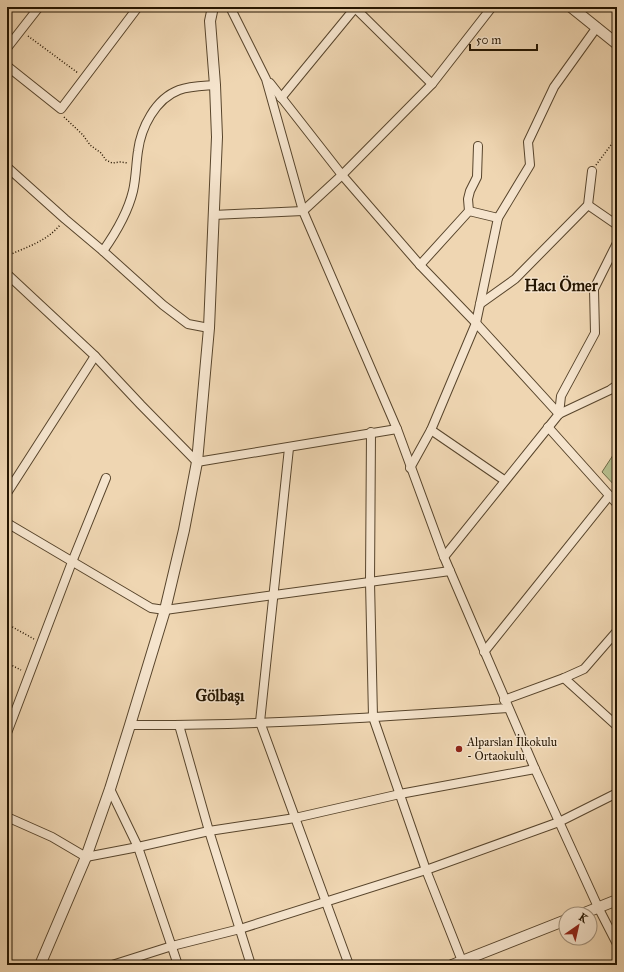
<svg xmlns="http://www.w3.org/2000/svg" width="624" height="972" font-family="'IM FELL Great Primer',serif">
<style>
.green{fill:#b6be8e;stroke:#6e6a47}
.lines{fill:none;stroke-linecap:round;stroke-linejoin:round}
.minor-casing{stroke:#58452c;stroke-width:10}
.tertiary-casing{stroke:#58452c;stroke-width:12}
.path{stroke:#251500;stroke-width:1.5;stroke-dasharray:1 2;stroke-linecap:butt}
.minor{stroke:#f5e4cd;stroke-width:8}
.tertiary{stroke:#f5e4cd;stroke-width:10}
.poi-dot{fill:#8f2418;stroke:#f5e4cd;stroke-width:1.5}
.labels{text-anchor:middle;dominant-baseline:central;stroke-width:3;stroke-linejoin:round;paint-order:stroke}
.poi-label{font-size:12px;fill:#251500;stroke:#f5e4cd;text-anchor:start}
.district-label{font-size:16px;font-weight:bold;fill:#251500;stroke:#f5e4cd}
</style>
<rect width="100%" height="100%" fill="#efd6b2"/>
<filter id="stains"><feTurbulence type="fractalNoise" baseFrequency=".005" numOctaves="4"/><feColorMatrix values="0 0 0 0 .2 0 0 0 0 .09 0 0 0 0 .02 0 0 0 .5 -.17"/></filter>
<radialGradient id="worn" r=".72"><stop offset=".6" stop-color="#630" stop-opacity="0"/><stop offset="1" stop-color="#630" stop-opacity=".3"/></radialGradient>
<path class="green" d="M617,449V488L602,472Z"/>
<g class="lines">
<defs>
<g id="minor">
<path d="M230,7L266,79L303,211L397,429L444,557L535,769L598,907L617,944"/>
<path d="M354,7L432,84"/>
<path d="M7,48L39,7"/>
<path d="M7,66L61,109L138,7"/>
<path d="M270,83L342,175L420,265L476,323L559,414"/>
<path d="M281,98L355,8"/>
<path d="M7,167L65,219L103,251L163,305L188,324L209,328"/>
<path d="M588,205L617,225"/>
<path d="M469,211L468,199L470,191L477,177L478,146"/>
<path d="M213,215L303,211L342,175L432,84L492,7"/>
<path d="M103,251C115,234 128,212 133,191C136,178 136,164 138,151C141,128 155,99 179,90C190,86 203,86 215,85"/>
<path d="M420,265L469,211L498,218"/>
<path d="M7,274L95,356L141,405L197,462L397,429"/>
<path d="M480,304L515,279L588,205L592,171"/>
<path d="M559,414L561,396L595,333L594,289L617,243"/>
<path d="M548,427L617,504"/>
<path d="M431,430L504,480"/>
<path d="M371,432L370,582L373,717L426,870L462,961"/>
<path d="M289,448L260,722L349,965"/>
<path d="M410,468L431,430L476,323L498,218L530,165L528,142L554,87L597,27"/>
<path d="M7,493L95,356"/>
<path d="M7,523L151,608L165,610L450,571"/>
<path d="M444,557L559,414L610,390L617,385"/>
<path d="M484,652L609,496"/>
<path d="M564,678L617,726"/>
<path d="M504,700L564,678L584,669L617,631"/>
<path d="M130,725C256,726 382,717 508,708"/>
<path d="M179,725L209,831L251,965"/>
<path d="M7,733L72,562L106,478"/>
<path d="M110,789L138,847L178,965"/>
<path d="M7,817L52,837L86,857L138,847L209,831L295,818L400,794L535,769"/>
<path d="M112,965L172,946L240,929L426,870L559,822L617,793"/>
</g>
<g id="tertiary">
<path d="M571,7L617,44"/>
<path d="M582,914L617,900"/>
<path d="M40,965L86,857L110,789L130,725L165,610L184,530L197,462L209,328L217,137L215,85L210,21L213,7"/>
<path d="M452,965L566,920"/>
</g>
</defs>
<use href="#minor" class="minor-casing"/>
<use href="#tertiary" class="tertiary-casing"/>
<g class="path">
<path d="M28,36L78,73"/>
<path d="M64,117L83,135L90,145L101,153L106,160L112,163L120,162L128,163"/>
<path d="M596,165L617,137"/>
<path d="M7,256C26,247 46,242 60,225"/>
<path d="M7,624L34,639"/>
<path d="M7,663L21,670"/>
</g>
<use href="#minor" class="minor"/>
<use href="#tertiary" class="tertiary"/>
</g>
<circle class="poi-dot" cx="459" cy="749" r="4"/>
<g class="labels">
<g class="poi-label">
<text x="467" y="742">Alparslan İlkokulu<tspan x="467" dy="14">- Ortaokulu</tspan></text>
</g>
<g class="district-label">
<text x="561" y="285">Hacı Ömer</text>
<text x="220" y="695">Gölbaşı</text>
</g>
</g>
<rect width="624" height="972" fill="none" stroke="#efd6b2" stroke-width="24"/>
<rect x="8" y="8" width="608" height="956" fill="none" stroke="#251500" stroke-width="2"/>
<rect x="12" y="12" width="600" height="948" fill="none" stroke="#251500"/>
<g transform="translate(578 926) rotate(34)"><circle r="19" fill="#f5e4cd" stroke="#a2917b"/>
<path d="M0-3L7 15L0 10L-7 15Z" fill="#8f2418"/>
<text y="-6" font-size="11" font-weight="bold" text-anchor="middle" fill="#251500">K</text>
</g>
<path d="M470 44v6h67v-6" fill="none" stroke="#251500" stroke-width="2"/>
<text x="476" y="44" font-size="12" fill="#251500" stroke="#f5e4cd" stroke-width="3" paint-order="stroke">50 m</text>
<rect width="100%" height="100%" filter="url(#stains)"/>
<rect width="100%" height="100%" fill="url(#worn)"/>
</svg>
